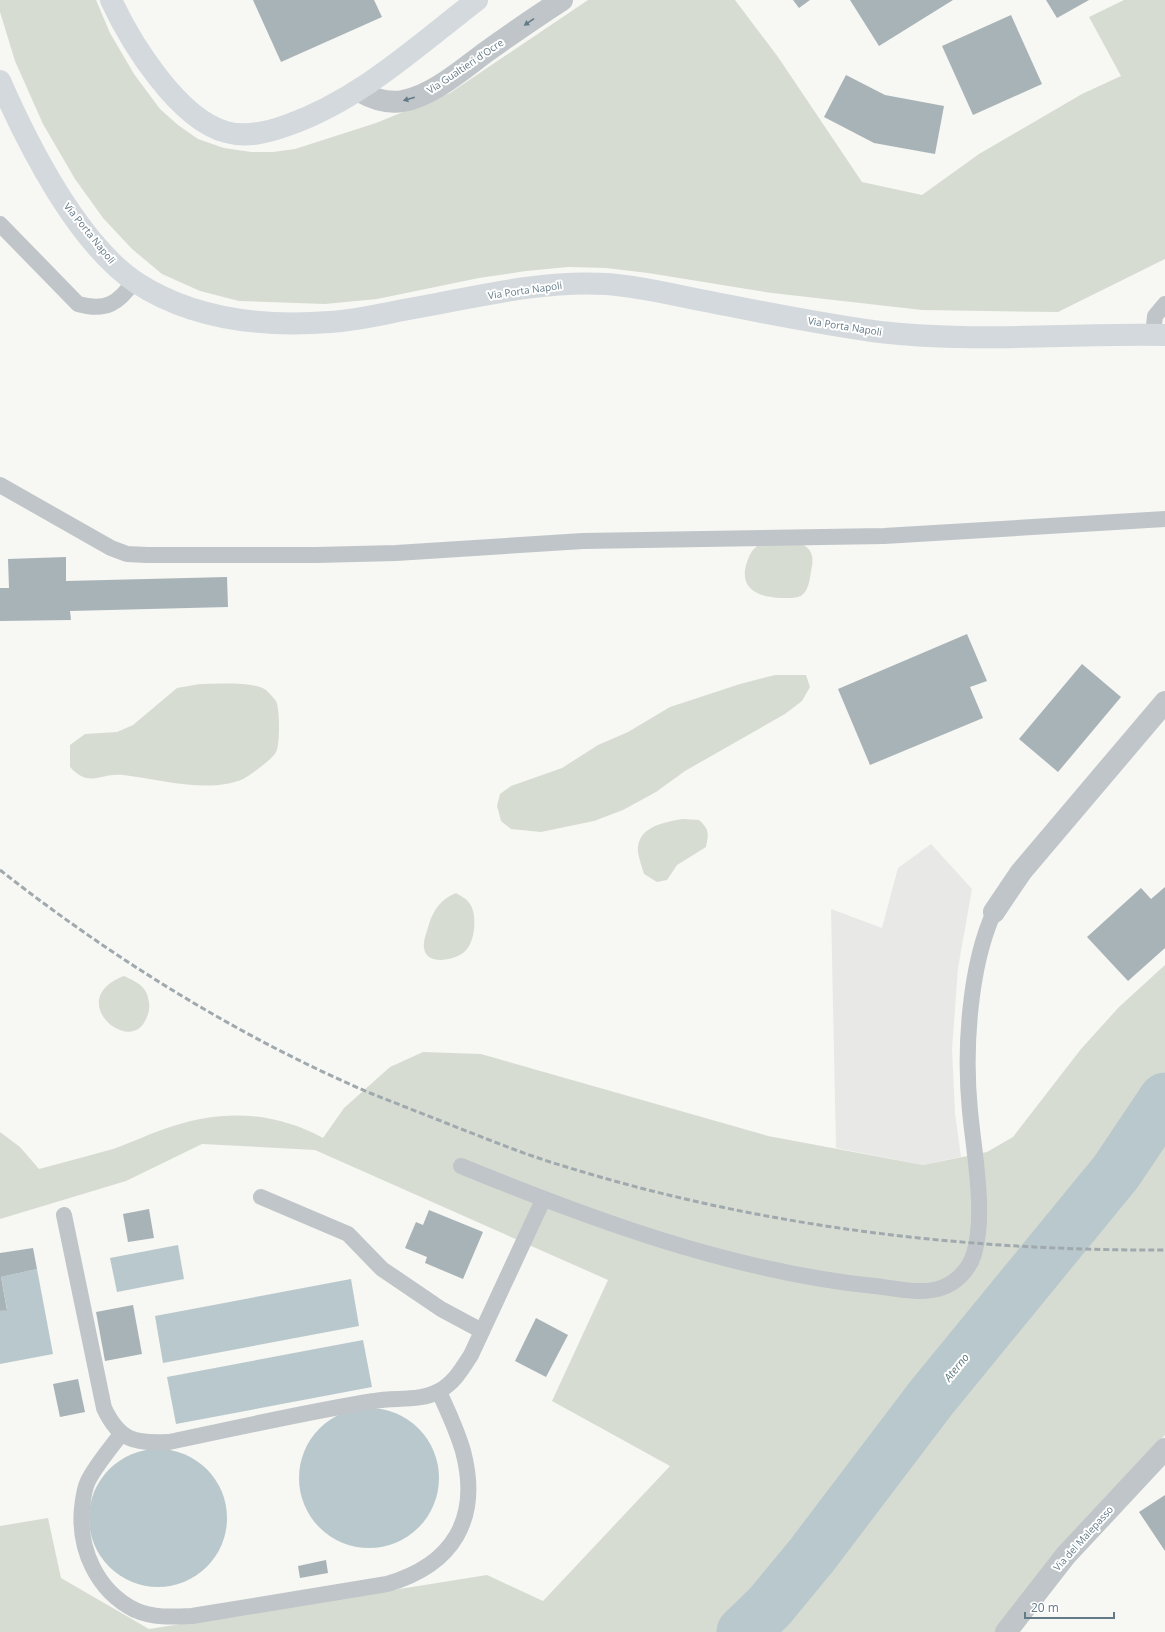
<svg xmlns="http://www.w3.org/2000/svg" width="1165" height="1632" font-family="'Open Sans',sans-serif">
<style>
.built{fill:#e8e8e7}
.green{fill:#d7dcd2}
.water{fill:#b9c8cc}
.lines{fill:none;stroke-linecap:round;stroke-linejoin:round}
.river{stroke:#b9c8cc;stroke-width:53}
.building{fill:#a8b3b8}
.service{stroke:#bfc5c8;stroke-width:16}
.minor{stroke:#bfc5c8;stroke-width:22}
.primary{stroke:#d4d9dd;stroke-width:22}
.rail{stroke:#a0a9ae;stroke-width:3;stroke-dasharray:6 3;stroke-linecap:butt}
.oneway{fill:#637a87}
.labels{text-anchor:middle;dominant-baseline:central;stroke-width:4;stroke-linejoin:round;paint-order:stroke}
.street-label{font-size:10px;fill:#637a87;stroke:#fff}
.water-label{font-size:11px;font-style:italic;fill:#5a767c;stroke:#fff}
</style>
<rect width="100%" height="100%" fill="#f7f7f3"/>
<path class="built" d="M931,844L972,889L958,968L952,1050L955,1113L961,1157L923,1165L836,1148L831,909L882,928L898,868Z"/>
<g class="green">
<path d="M0,0H96L110,33L134,74L160,109L178,125L198,139L224,148L251,152H273L295,149L376,123L450,93L588,0H735L778,57L862,182L922,195L979,154L1082,94L1121,76L1089,17L1124,0H1165V259L1058,312L922,310L772,293L648,273L606,268L568,267L526,271L479,278L377,299L325,304L239,301L200,291L162,274L132,249L103,218L75,179L43,124L15,61L0,12Z"/>
<path d="M799,543C810,547 814,554 812,566C810,575 810,589 802,595C797,599 787,598 781,598C758,597 738,589 747,562C750,554 752,549 759,545Z"/>
<path d="M775,675H806L810,687L802,701L785,714L685,771L656,792L623,810L594,821L541,832L511,829L501,821L497,806L500,794L511,786L562,768L598,745L628,732L670,707L740,684Z"/>
<path d="M200,684C215,684 253,681 266,690C269,693 274,698 276,701C280,709 280,745 276,752C272,760 250,775 243,779C209,794 158,779 123,775C100,772 90,789 70,767V745L85,734L117,732L133,725L177,688Z"/>
<path d="M683,819L699,820C709,829 709,833 706,847L677,865L667,880L657,882L644,874C642,867 639,859 638,852C636,827 664,822 683,819Z"/>
<path d="M456,893C461,896 467,899 470,904C478,916 475,945 463,953C454,960 426,966 424,948C423,940 427,932 429,924C434,909 441,899 456,893Z"/>
<path d="M1165,965V1435L1121,1482L996,1632H0V1526L48,1518L61,1578L149,1629L487,1575L543,1601L670,1466L552,1401L608,1280L315,1150L202,1144L126,1181L0,1219V1132L20,1147L39,1169C64,1162 89,1156 113,1149C133,1142 153,1132 173,1126C224,1109 275,1112 323,1138L344,1108L390,1067L423,1052L481,1054L768,1136L923,1165L987,1152L1013,1137L1081,1049L1119,1007Z"/>
<path d="M124,976C137,982 148,987 149,1003C150,1010 148,1015 145,1021C128,1055 64,999 124,976Z"/>
</g>
<g class="water">
<path d="M178,1245L184,1279L117,1292L110,1258Z"/>
<path d="M37,1269L53,1354L0,1364V1311L7,1309L1,1277Z"/>
<path d="M351,1279L359,1326L163,1363L155,1316Z"/>
<path d="M363,1340L372,1387L176,1424L167,1377Z"/>
<circle cx="369" cy="1478" r="70"/>
<circle cx="158" cy="1518" r="69"/>
</g>
<g class="lines">
<path class="river" d="M743,1632L770,1606L812,1555L931,1398L1116,1172L1165,1099"/>
</g>
<g class="building">
<path d="M253,0H374L382,17L281,62Z"/>
<path d="M793,0H810L799,8Z"/>
<path d="M850,0H953L879,46Z"/>
<path d="M1046,0H1089L1057,18Z"/>
<path d="M1011,15L1042,84L973,115L942,46Z"/>
<path d="M846,75L885,95L944,106L935,154L874,143L824,117Z"/>
<path d="M66,557V581L227,577L228,607L70,611L71,620L0,621V588H9L8,559Z"/>
<path d="M967,634L987,681L970,687L983,718L870,765L838,689Z"/>
<path d="M1082,664L1121,697L1058,772L1019,739Z"/>
<path d="M1165,887V948L1128,981L1087,937L1141,888L1151,899Z"/>
<path d="M149,1209L154,1238L128,1242L123,1214Z"/>
<path d="M429,1210L483,1232L463,1279L425,1263L427,1257L405,1248L416,1222L423,1225Z"/>
<path d="M33,1248L37,1269L1,1277L7,1310L0,1311V1253Z"/>
<path d="M133,1305L142,1354L105,1361L96,1312Z"/>
<path d="M536,1318L568,1335L546,1377L515,1361Z"/>
<path d="M78,1379L85,1412L60,1417L53,1384Z"/>
<path d="M1165,1495V1551L1139,1512Z"/>
<path d="M326,1560L328,1573L300,1578L298,1566Z"/>
</g>
<g class="lines">
<g class="service">
<path d="M0,224L78,304C106,312 119,303 134,281"/>
<path d="M1153,335L1155,316L1165,304"/>
<path d="M0,485L111,548L127,554L147,555H316L396,553L583,541L884,536L1165,519"/>
<path d="M461,1166C593,1220 731,1271 874,1286C895,1288 920,1295 941,1288C956,1283 969,1270 974,1254C986,1213 974,1154 970,1111C964,1051 969,967 994,912"/>
<path d="M261,1197L348,1234L382,1269L441,1309L482,1331"/>
<path d="M64,1215L104,1408C119,1440 134,1444 169,1442C237,1428 305,1412 374,1401C395,1397 420,1402 439,1391C454,1383 462,1369 471,1355L543,1200"/>
<path d="M121,1434C110,1449 96,1465 88,1481C84,1489 83,1499 82,1508C78,1549 97,1591 135,1610C153,1618 172,1617 192,1616L387,1584C453,1565 481,1519 463,1451C457,1431 448,1411 439,1392"/>
</g>
<g class="minor">
<path d="M359,91C373,99 387,104 403,101C432,96 463,69 486,52C511,34 536,17 562,0"/>
<path d="M994,912L1021,872L1165,702"/>
<path d="M1006,1632L1066,1555L1165,1449"/>
</g>
<g class="primary">
<path d="M111,0C131,43 178,119 226,132C247,138 269,132 288,125C361,99 417,46 477,0"/>
<path d="M0,81C28,145 78,244 137,283C194,320 264,327 330,322C360,320 390,312 420,307C481,296 543,280 606,284C636,286 666,293 695,299C757,311 818,324 880,332C974,343 1071,333 1165,335"/>
</g>
<path class="rail" d="M0,870C112,958 239,1037 370,1093C395,1103 421,1113 446,1123C487,1139 528,1156 570,1168C762,1227 965,1251 1165,1250"/>
</g>
<defs><path id="oneway-solid" d="M-6-.8H1V-3.2L6.5 0L1 3.2V.8H-6Z"/></defs>
<g class="oneway">
<use href="#oneway-solid" transform="translate(529 22) rotate(146)"/>
<use href="#oneway-solid" transform="translate(409 99) rotate(164)"/>
</g>
<g class="labels">
<g class="street-label">
<text transform="translate(465 66) rotate(-34)">Via Gualtieri d'Ocre</text>
<text transform="translate(90 233) rotate(51)">Via Porta Napoli</text>
<text transform="translate(525 290) rotate(-8)">Via Porta Napoli</text>
<text transform="translate(845 326) rotate(9)">Via Porta Napoli</text>
<text transform="translate(1083 1538) rotate(-48)">Via del Malepasso</text>
</g>
<g class="water-label">
<text transform="translate(956 1367) rotate(-51)">Aterno</text>
</g>
</g>
<path d="M1025 1612v6h89v-6" fill="none" stroke="#637a87" stroke-width="2"/>
<text x="1031" y="1612" font-size="12" fill="#637a87" stroke="#ffffff" stroke-width="3" paint-order="stroke">20 m</text>
</svg>
